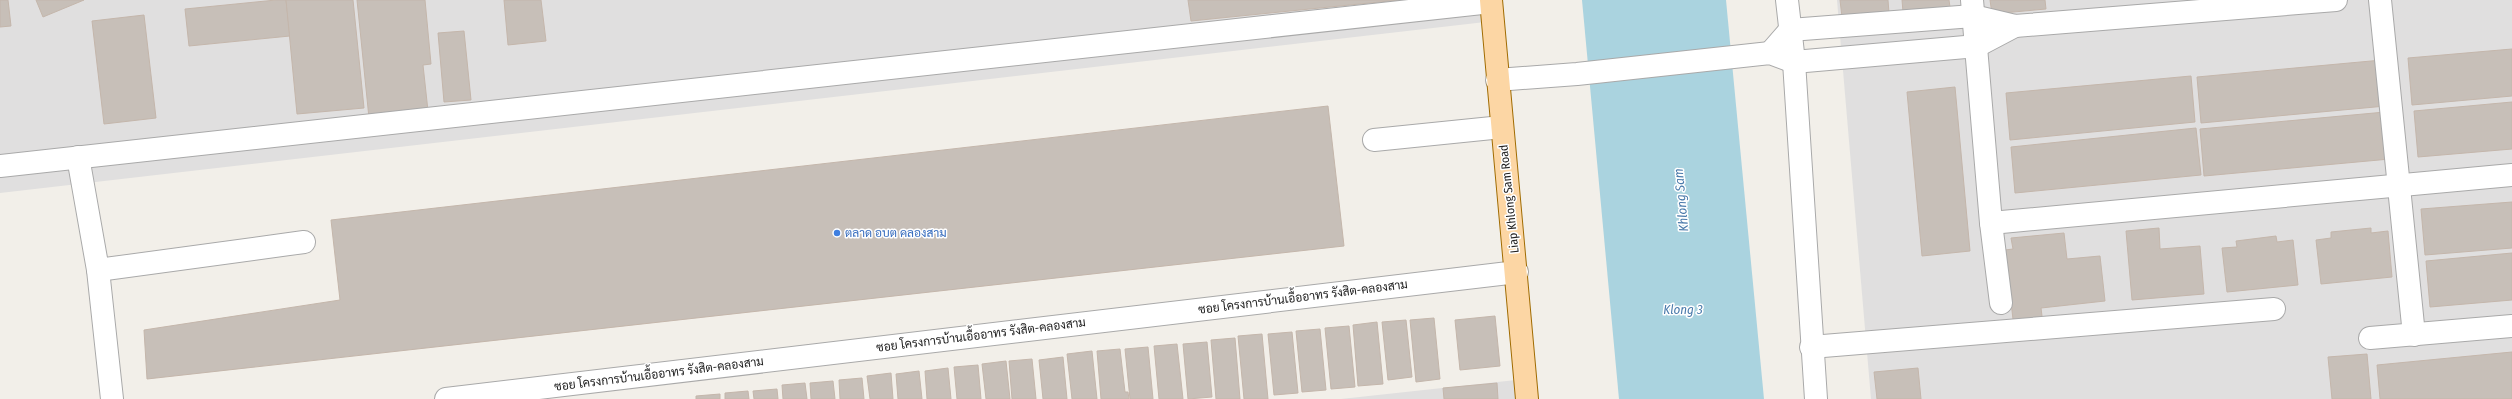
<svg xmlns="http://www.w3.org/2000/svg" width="2512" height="399" font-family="'Fira Sans Condensed',Sarabun,sans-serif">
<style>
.residential{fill:#e0dfdf}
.water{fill:#aad3df}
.building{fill:#c7bfb8;stroke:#c4b6ab}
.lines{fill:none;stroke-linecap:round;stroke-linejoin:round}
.minor-casing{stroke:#a9a9a9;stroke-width:24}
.major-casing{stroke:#a06b00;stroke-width:24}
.minor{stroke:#fff;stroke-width:22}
.major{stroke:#fcd6a4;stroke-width:22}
.shop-dot{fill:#3f7fe0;stroke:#fff;stroke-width:1.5}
.labels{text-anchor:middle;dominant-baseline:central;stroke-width:3;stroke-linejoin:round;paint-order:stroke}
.street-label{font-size:12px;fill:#222;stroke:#fff}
.shop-label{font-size:12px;fill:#366cbe;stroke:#fff;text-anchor:start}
.water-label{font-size:13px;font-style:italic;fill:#4a7aab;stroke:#fff}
</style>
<rect width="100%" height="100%" fill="#f2efe9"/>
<g class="residential">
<path d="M0,0H1491L1494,21L0,193Z"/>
<path d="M1837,0H2512V399H1871Z"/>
<path d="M1516,380L1518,399H1341Z"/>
</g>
<path class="water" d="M1582,0H1726L1764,399H1619Z"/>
<g class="building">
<path d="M0,0H8L11,26L0,27Z"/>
<path d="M36,0H84L43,17Z"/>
<path d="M276,0H286L290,36L189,46L185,9Z"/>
<path d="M286,0H353L364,108L297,114Z"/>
<path d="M357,0H425L431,64L423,65L428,111L369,118Z"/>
<path d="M504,0H541L546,41L508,45Z"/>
<path d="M1188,0H1399L1191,21Z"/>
<path d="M1840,0H1888L1889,13L1842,17Z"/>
<path d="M1902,0H1949L1950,7L1903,12Z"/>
<path d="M1990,0H2045L2046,9L1992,14Z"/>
<path d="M144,15L156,118L104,124L92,21Z"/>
<path d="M464,31L471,100L444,102L438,33Z"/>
<path d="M2512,49V96L2412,105L2408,58Z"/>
<path d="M2382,60L2386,106L2201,123L2197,77Z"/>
<path d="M2191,76L2195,122L2010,140L2006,93Z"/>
<path d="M1955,87L1970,251L1922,256L1907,92Z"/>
<path d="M2512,102V149L2418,157L2414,111Z"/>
<path d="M1328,106L1344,246L147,379L144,330L340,300L331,220Z"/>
<path d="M2385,112L2390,159L2204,176L2200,129Z"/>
<path d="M2196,128L2201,175L2015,193L2011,147Z"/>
<path d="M2512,202V248L2425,255L2421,209Z"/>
<path d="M2159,228L2160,249L2200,246L2204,294L2132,300L2126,231Z"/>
<path d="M2371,228V233L2388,231L2392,277L2321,284L2316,240L2331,238V232Z"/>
<path d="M2064,233L2067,259L2100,256L2105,301L2041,308L2043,324L2014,328L2005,250L2013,249L2011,238Z"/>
<path d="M2276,236L2277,242L2293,240L2298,285L2227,292L2222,248L2237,247L2236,241Z"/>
<path d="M2512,253V300L2430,307L2426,261Z"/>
<path d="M1495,316L1500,366L1460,370L1455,320Z"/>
<path d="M1434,318L1440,379L1416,382L1410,320Z"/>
<path d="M1406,320L1412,377L1388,380L1382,322Z"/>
<path d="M1377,322L1383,384L1358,386L1353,325Z"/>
<path d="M1349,326L1355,387L1331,389L1325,328Z"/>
<path d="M1320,329L1326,390L1302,392L1296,331Z"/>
<path d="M1292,332L1298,393L1274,395L1268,334Z"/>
<path d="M1262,334L1268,399H1244L1238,336Z"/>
<path d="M1235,338L1240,399H1216L1211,340Z"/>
<path d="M1207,342L1212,397L1188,399L1183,344Z"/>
<path d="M1177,344L1183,399H1159L1154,346Z"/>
<path d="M1148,347L1153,399H1130L1125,349Z"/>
<path d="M1120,349L1125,392H1128L1129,399H1101L1097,351Z"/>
<path d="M1092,351L1097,399H1072L1067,354Z"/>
<path d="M2512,352V399H2380L2377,365Z"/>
<path d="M2367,354L2371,399H2332L2328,357Z"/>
<path d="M1063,357L1067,399H1043L1039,360Z"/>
<path d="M1032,359L1036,399H1012L1009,361Z"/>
<path d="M1006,361L1010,399H986L982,364Z"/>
<path d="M978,365L981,399H957L954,367Z"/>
<path d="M948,368L951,399H927L925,371Z"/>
<path d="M1918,368L1921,399H1877L1874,372Z"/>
<path d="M919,371L922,399H898L896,374Z"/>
<path d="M891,373L893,399H870L867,376Z"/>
<path d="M862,378L864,399H840L839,380Z"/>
<path d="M833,381L835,399H811L810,383Z"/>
<path d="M805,383L807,399H783L782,385Z"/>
<path d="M1497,383L1498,399H1444L1443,388Z"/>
<path d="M777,389L778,399H754L753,391Z"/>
<path d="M748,391L749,399H725V393Z"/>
<path d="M720,394V399H696V396Z"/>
</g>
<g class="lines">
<defs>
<g id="minor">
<path d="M1787,0L1794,62L1816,399"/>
<path d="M1972,0L1991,223L2001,303"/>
<path d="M2380,0L2414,335"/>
<path d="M1770,53L1790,30L1973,16L2015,26L2336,0"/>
<path d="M1497,80L1577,74L1770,53L1794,62L1977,46L2015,26"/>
<path d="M1374,140L1502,127"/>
<path d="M78,157L98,270L304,242"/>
<path d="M0,166L1491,2"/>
<path d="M1991,223L2512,175"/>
<path d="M98,270L112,399"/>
<path d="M2370,338L2512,326"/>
<path d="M1811,347L2274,309"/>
<path d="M446,399L1517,272"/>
</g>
<path id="major" d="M1491,0L1527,399"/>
</defs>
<use href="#minor" class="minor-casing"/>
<use href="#major" class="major-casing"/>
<use href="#minor" class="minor"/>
<use href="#major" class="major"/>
</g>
<circle class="shop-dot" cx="837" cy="233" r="4"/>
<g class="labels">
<g class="street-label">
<text transform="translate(1509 199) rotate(-96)">Liap Khlong Sam Road</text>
<text transform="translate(1303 297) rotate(-7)">ซอย โครงการบ้านเอื้ออาทร รังสิต-คลองสาม</text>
<text transform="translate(981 335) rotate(-7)">ซอย โครงการบ้านเอื้ออาทร รังสิต-คลองสาม</text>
<text transform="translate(659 374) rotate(-7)">ซอย โครงการบ้านเอื้ออาทร รังสิต-คลองสาม</text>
</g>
<g class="shop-label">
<text x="845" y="233">ตลาด อบต คลองสาม</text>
</g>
<g class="water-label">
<text transform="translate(1681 200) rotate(-95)">Khlong Sam</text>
<text x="1683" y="309">Klong 3</text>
</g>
</g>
</svg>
